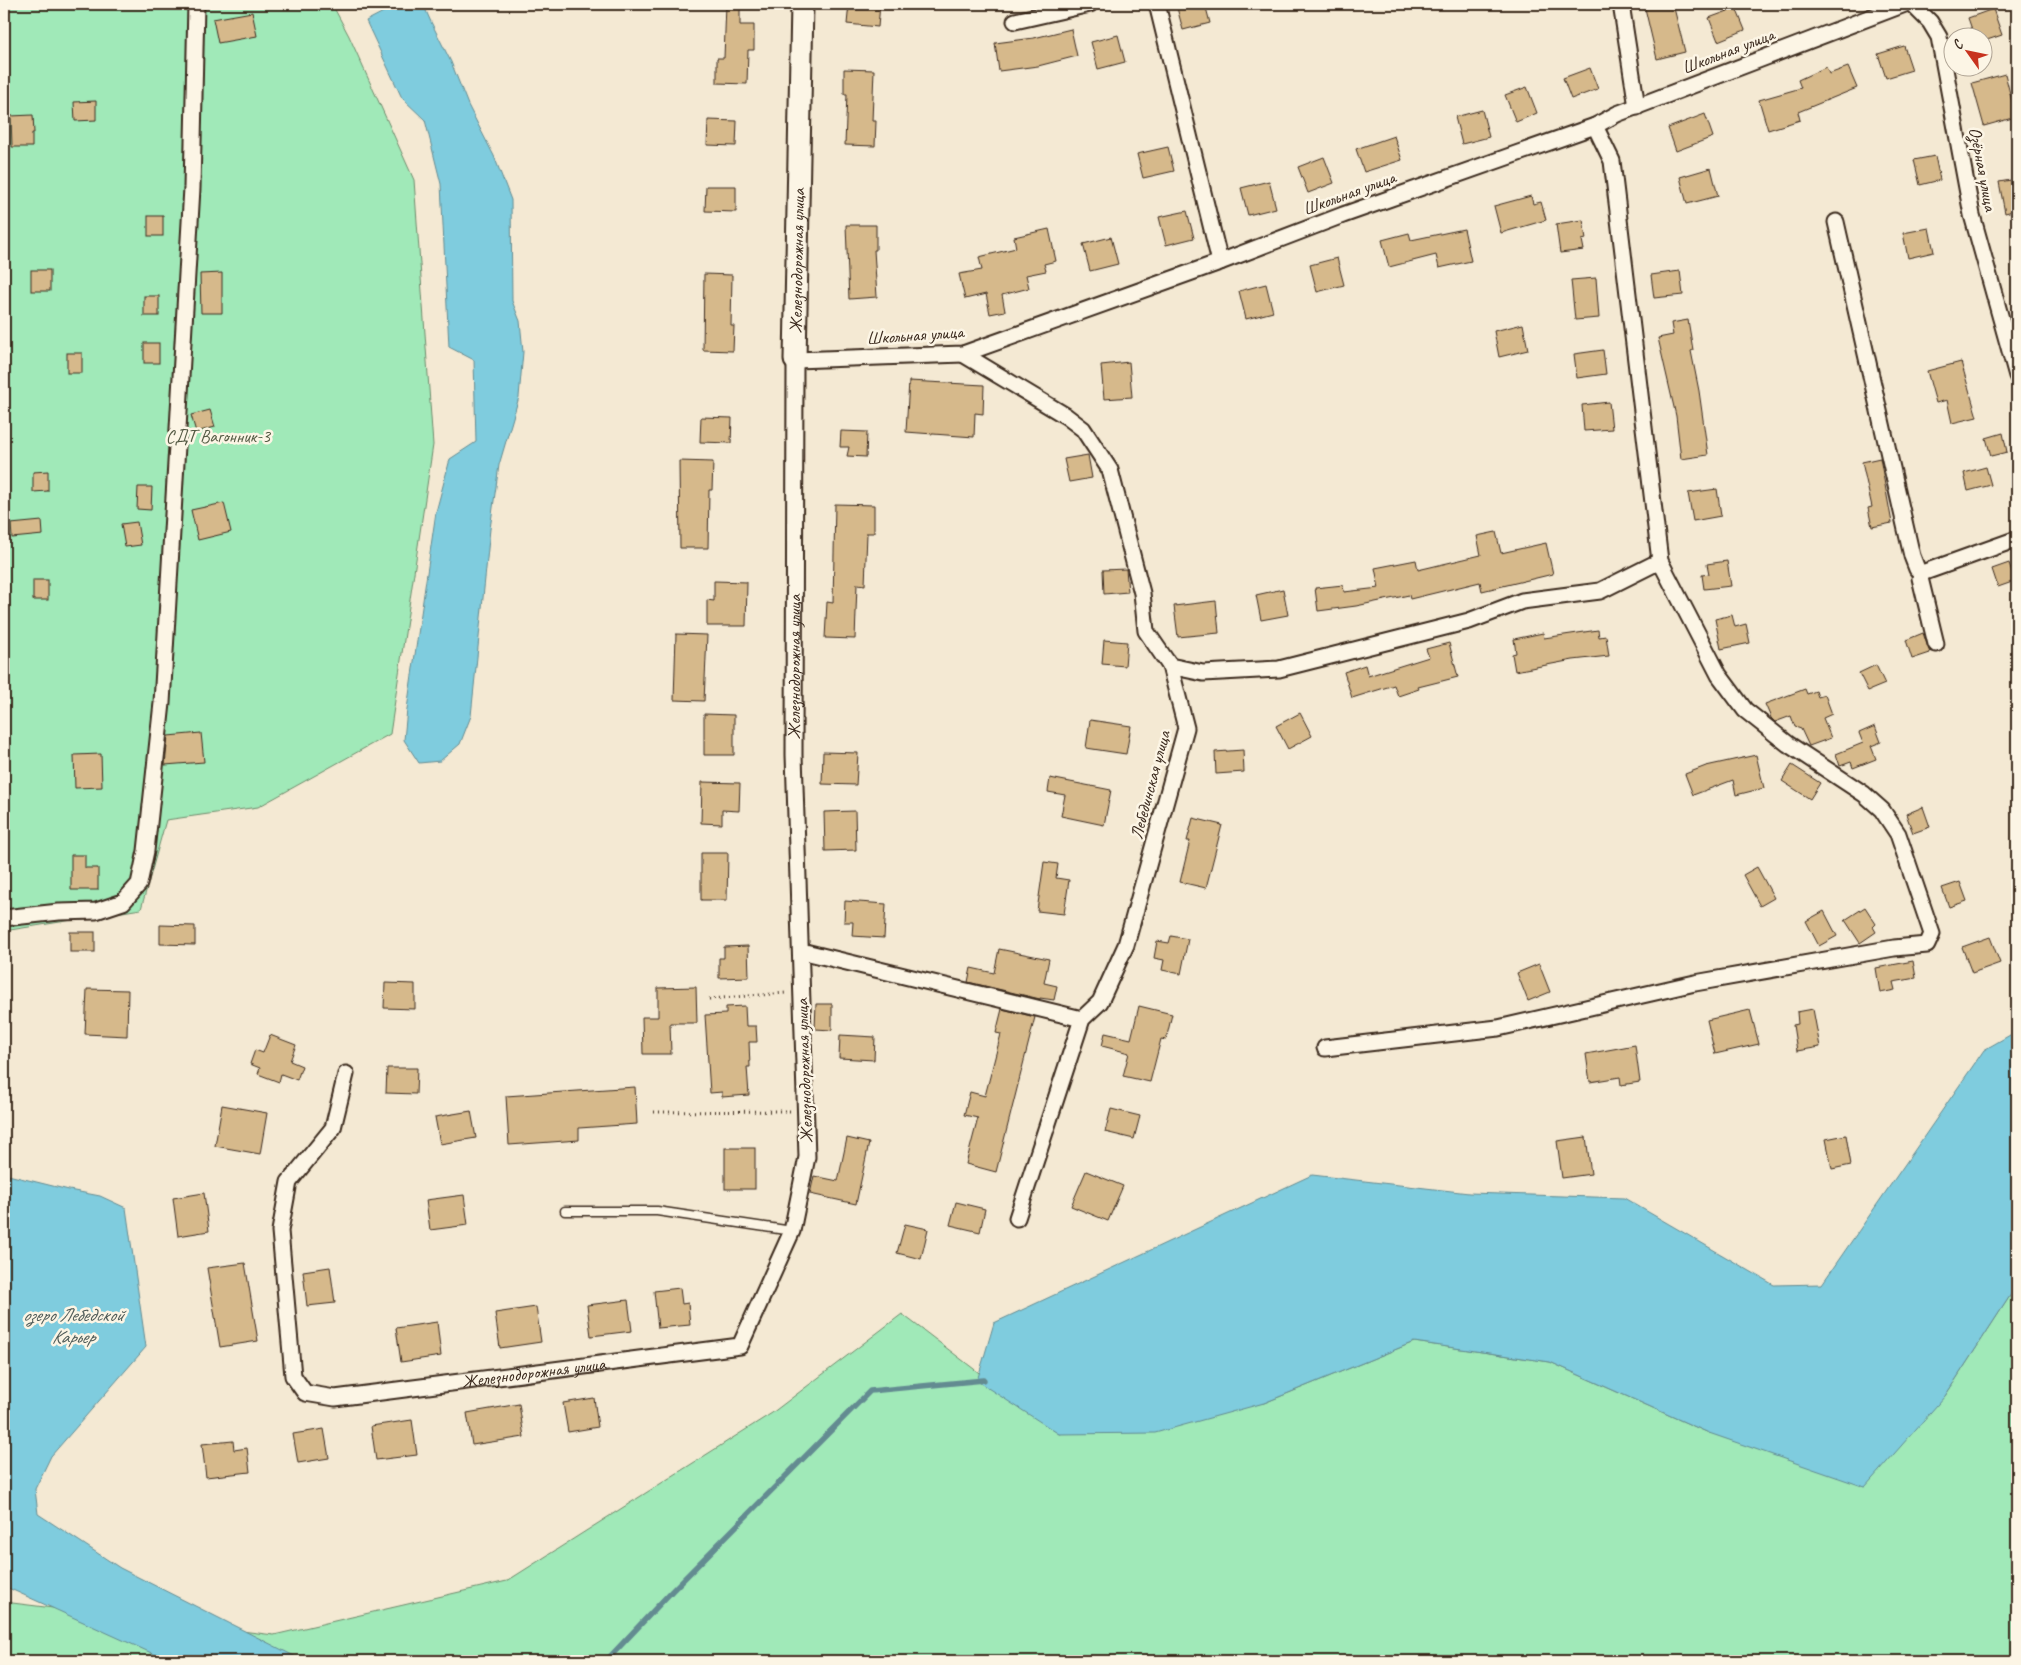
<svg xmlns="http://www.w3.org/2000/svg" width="2021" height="1665" font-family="Caveat,sans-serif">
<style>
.green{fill:#a0e9b8;stroke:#6e8a6b}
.water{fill:#7fccde;stroke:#648b91}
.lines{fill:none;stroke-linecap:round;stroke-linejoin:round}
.stream{stroke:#648b91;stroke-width:5.5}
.building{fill:#d6b98b;stroke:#3b2a1e}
.lane-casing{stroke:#3b2a1e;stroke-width:11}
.street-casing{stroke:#3b2a1e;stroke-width:19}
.secondary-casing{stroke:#3b2a1e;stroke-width:25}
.path{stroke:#3b2a1e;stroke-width:3;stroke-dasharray:1 4;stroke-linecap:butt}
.lane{stroke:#fcf5e5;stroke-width:8}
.street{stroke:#fcf5e5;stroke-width:15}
.secondary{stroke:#fcf5e5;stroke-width:21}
.labels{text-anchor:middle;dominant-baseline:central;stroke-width:5;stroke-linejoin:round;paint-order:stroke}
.street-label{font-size:18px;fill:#3b2a1e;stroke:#fcf5e5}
.park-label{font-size:18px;fill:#545a44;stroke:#fcf5e5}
.water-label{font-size:19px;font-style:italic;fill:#4f5b58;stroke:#fcf5e5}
</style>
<rect width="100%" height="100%" fill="#f4e9d3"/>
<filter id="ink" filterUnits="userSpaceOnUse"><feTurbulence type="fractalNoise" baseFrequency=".02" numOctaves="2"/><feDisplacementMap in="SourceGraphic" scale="10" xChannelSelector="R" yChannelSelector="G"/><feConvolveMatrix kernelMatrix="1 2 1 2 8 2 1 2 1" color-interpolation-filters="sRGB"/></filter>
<g filter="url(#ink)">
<g class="green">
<path d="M4,4H332L349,36L414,180L433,445L390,734L258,807L166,820L141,909L4,931Z"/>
<path d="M2017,1285V1661H4V1602L274,1635L507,1581L772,1413L902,1314L1059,1434L1264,1403L1414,1342L1550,1362L1709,1433L1945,1396Z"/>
</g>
<g class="water">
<path d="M389,4H423L431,22L451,62L468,105L494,156L511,200L512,301L520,321L523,352L519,397L499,465L490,529L471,716L460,744L440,761L419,763L404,740L407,709L436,512L450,459L476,442L474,360L449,347L441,184L425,120L402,98L366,21L391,8Z"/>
<path d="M2017,1031V1285L1945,1396L1865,1487L1709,1433L1550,1362L1414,1342L1264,1403L1155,1433L1059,1434L977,1381L994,1323L1312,1175L1469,1193L1624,1198L1774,1285L1822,1284L1984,1050Z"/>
<path d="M4,1174L69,1190L100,1196L126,1208L146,1347L51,1456L35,1489L38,1514L120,1568L304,1661H169L4,1586Z"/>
</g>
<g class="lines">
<path class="stream" d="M606,1661L672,1591L870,1391L984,1380"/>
</g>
<g class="building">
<path d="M726,4H740V25H754V50H748L747,84L717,83V58H724Z"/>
<path d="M849,4H880L878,27L847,24Z"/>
<path d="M1176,4H1205L1210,23L1183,30Z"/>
<path d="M1644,4H1673L1685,52L1657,59Z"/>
<path d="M1736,8L1745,30L1718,41L1709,18Z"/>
<path d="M1993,9L2002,35L1984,41V38H1975L1968,18Z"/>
<path d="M252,12L257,36L218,43L213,19Z"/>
<path d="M1071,29L1077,56L1038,66L999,71L995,43L1034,38Z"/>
<path d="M1118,35L1125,62L1098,69L1091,42Z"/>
<path d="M1904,46L1912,70L1886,78L1878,54Z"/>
<path d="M1826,67L1829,74L1848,67L1857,88L1798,112L1800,120L1768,130L1759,100L1801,88L1798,80Z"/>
<path d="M1590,68L1598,89L1571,99L1563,78Z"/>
<path d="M844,69L874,70L872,121H876L875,146L845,145L847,94H844Z"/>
<path d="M2005,74L2016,117L1984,126L1972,83Z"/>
<path d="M1527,87L1537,113L1516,122L1505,95Z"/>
<path d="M96,101V120L75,121L74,102Z"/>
<path d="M1482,110L1489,137L1462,144L1455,117Z"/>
<path d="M1705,114L1713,137L1676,151L1668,128Z"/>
<path d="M33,115L34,133H32V147H12L11,116Z"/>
<path d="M708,120L737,121L736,146L707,145Z"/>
<path d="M1394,136L1402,160L1364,172L1356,149Z"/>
<path d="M1168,147L1174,171L1143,178L1137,154Z"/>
<path d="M1935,156L1940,180L1920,185L1914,160Z"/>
<path d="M1324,157L1334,183L1308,193L1298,167Z"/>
<path d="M1711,168L1718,196L1687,204L1680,177Z"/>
<path d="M2017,179V210L2005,213L1999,182Z"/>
<path d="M1269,181L1276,208L1248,215L1241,188Z"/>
<path d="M706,186H736V212L705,211Z"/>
<path d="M1531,196L1533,204L1541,202L1546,220L1501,233L1494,206Z"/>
<path d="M1187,211L1194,238L1166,245L1159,217Z"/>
<rect x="148" y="216" width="15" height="20"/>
<path d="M1583,220L1586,239L1582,240L1584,250L1560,253L1556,224Z"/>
<path d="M846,225H876V250H874L877,297L849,299Z"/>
<path d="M1929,228L1934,252L1908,258L1903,233Z"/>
<path d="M1049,229L1056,261L1044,264L1046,271L1026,275L1029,288L1002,295L1005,311L990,314L986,294L965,299L959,274L982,270L979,257L1016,248L1014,237Z"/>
<path d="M1464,229L1471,261L1439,268L1436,255L1389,267L1382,240L1409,233L1411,240Z"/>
<path d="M1111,237L1118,264L1090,271L1083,244Z"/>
<path d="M1337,258L1344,285L1317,292L1310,265Z"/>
<rect x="31" y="270" width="19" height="21"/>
<path d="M1680,271L1683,295L1654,298L1651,275Z"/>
<path d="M222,273V313H201L200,274Z"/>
<path d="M704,274L732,275L731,326H734L733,351L703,350Z"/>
<path d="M1596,278L1599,318L1575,320L1571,280Z"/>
<path d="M1266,284L1273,312L1246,319L1239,291Z"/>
<rect x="144" y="296" width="15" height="20"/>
<path d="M1688,320L1693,350L1691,351L1699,391L1708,455L1681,459L1676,416L1658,338L1673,335L1671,323Z"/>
<path d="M1523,324L1528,350L1499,357L1494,331Z"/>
<rect x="144" y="343" width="15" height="20"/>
<path d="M1603,350L1606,374L1577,378L1574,354Z"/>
<rect x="67" y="353" width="15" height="20"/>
<path d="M1129,362L1132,397L1104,399L1101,365Z"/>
<path d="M1961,362L1977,417L1952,423L1947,400L1936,403L1927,371Z"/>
<path d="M909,381L984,385L983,414L975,413L974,437L906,432Z"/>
<path d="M1609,402L1612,429L1584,431L1582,405Z"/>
<path d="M210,410L215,427L196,432L191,415Z"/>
<path d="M701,417L732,418L731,443L700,442Z"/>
<path d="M841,431L867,432L866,457L847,456L849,447H840Z"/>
<path d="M2003,433L2007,452L1991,456L1986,438Z"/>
<path d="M1088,455L1092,478L1069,482L1064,459Z"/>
<path d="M1880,458L1892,523L1872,527L1868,508L1872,507L1862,462Z"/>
<path d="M679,461L713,462L712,490H709L708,548H680Z"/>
<path d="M1986,467L1991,485L1968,491L1964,473Z"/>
<path d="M48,471V491L33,492V472Z"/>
<path d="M138,487H152L151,510L137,509Z"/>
<path d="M1717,489L1721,516L1693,521L1688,493Z"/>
<path d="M224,503L231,532L198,540L191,510Z"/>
<path d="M835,504L874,505V533H867L865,585L857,584L855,639L825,638L827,602L833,603Z"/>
<path d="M42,521L43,535L12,538L11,524Z"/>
<path d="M137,522L141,545L125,547L121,524Z"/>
<path d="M1496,532L1501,553L1546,543L1553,574L1482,591L1480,582L1410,599L1409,595L1356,606L1318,611L1315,588L1343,585L1344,592L1379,588L1375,568L1416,560L1418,570L1481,555L1477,536Z"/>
<path d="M1727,561L1731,586L1704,589L1702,575L1709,574L1707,564Z"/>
<path d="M2009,563L2015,581L1998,587L1992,569Z"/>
<path d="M1126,569L1128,592L1104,594L1103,570Z"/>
<rect x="33" y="580" width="15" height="20"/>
<path d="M714,581L747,582L746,626H707V600L714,601Z"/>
<path d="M1283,589L1288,615L1261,620L1256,595Z"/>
<path d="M1216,601L1219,633L1178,637L1174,606Z"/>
<path d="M1732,615L1735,627L1746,624L1750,643L1721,649L1715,619Z"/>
<path d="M1598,630L1599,637L1606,636L1609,656L1573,660L1515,671L1512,654L1516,653L1514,639L1543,633L1544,638Z"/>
<path d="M1923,633L1930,653L1912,659L1906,640Z"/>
<path d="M676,634L707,635L704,701L674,700Z"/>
<path d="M1104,640L1127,642L1125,666L1102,664Z"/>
<path d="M1449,643L1458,677L1418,687L1419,689L1398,696L1394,685L1352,698L1344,672L1365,665L1368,676L1429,657L1426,649Z"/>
<path d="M1876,665L1885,684L1868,691L1859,673Z"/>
<path d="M1805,689L1807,694L1816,691L1818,697L1825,695L1832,714L1823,718L1831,738L1809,746L1801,729L1795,727L1791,716L1775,722L1771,718L1765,704Z"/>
<path d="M1300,713L1312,736L1288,749L1276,726Z"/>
<path d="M704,714L734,715V755H704Z"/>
<path d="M1090,720L1131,726L1126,754L1086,748Z"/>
<path d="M1875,726L1881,742L1871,746L1876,759L1853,768L1851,762L1840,766L1836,754L1863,743L1859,733Z"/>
<path d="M201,733L204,762L165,765L168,736Z"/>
<path d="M1243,750L1244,772L1216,774L1215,752Z"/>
<path d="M823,752L858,753L856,785L822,784Z"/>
<path d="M101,754L102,787L75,788L74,755Z"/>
<path d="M1756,755L1764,788L1736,795L1733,780L1693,795L1685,774L1706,766Z"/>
<path d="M1792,765L1820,783L1810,799L1782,781Z"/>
<path d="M1050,778L1111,790L1104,825L1061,816L1065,795L1048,792Z"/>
<path d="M702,782L740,783L739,811L722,810V824L701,823Z"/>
<path d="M1923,807L1930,827L1913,833L1906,814Z"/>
<path d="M855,811L856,850L825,851L824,812Z"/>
<path d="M1193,818L1222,825L1206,888L1180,882L1190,841H1187Z"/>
<path d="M701,853H728L727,900H701Z"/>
<path d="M71,855H85V868H98V890H71Z"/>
<path d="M1044,862L1058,864L1056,878L1069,880L1064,914L1037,911Z"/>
<path d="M1757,867L1774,898L1760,906L1743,875Z"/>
<path d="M1960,882L1967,901L1949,907L1942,888Z"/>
<path d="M845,901L886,904L884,938L852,936L853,922H844Z"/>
<path d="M1865,907L1876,924L1873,927L1876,932L1860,943L1845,920Z"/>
<path d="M1824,911L1837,936L1819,946L1806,921Z"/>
<path d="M160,925L195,926V945L160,944Z"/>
<rect x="70" y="932" width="25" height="20"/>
<path d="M1171,936L1188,939L1181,974L1162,970L1164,960L1154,958L1157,941L1169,943Z"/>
<path d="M1990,937L2000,963L1972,973L1962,947Z"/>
<path d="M748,946L749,977L719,978V958H724V947Z"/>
<path d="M999,949L1049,959L1044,983L1057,986L1054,1000L1040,998V999L968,982L971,968L994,973Z"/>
<path d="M1913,961L1916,978L1893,982L1895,990L1880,993L1876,968Z"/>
<path d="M1539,964L1550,992L1528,1001L1517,973Z"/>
<path d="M385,983L415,984V1009L384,1008Z"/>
<path d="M696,987L697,1023H670L671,1054H643L642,1017H658V988Z"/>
<path d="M87,989L128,990L127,1036L85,1034Z"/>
<path d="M816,1004H832V1030L815,1029Z"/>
<path d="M745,1006L746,1026H756L757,1042H749L750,1067H747L749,1095L722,1097V1092L710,1093L705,1015L726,1014V1007Z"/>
<path d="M1139,1006L1172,1014L1166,1040L1161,1039L1150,1082L1123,1076L1129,1053L1102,1046L1105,1033L1131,1039Z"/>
<path d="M1002,1009L1035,1017L996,1172L966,1164L978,1118L964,1115L970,1092L985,1096L1001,1034L996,1033Z"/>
<path d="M1813,1009L1820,1047L1797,1051L1793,1025L1798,1024L1797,1012Z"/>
<path d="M1750,1010L1759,1044L1715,1054L1707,1020Z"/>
<path d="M270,1035L296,1045L290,1061L302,1066L297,1080L281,1074L279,1082L258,1074L260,1068L250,1064L255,1050L263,1053Z"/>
<path d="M840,1035L875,1037L874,1060L839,1058Z"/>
<path d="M1635,1045L1640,1082L1621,1085L1620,1077L1590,1082L1586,1054Z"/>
<path d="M387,1068H417L416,1094L386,1093Z"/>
<path d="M635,1087L637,1124L579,1128V1140L509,1145L506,1096Z"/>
<path d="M222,1105L267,1113L260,1154L215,1146Z"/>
<path d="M1111,1109L1140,1116L1134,1139L1105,1132Z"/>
<path d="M471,1111L476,1138L440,1144L435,1117Z"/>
<path d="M1846,1135L1851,1165L1832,1169L1826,1139Z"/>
<path d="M1586,1137L1591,1174L1562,1178L1557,1141Z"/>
<path d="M847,1138L869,1143L856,1204L810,1194L814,1176L838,1181Z"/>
<rect x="725" y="1148" width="30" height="41"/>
<path d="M1086,1171L1123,1186L1108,1221L1071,1206Z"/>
<path d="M204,1193L209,1231L178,1236L173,1198Z"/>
<path d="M464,1195L468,1225L430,1230L426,1200Z"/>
<path d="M956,1202L985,1209L980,1232L950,1225Z"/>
<path d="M905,1224L928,1229L921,1259L897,1253Z"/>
<path d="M245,1263L258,1341L220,1347L207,1268Z"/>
<path d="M330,1267L335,1303L307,1306L303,1271Z"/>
<path d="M680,1288L682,1304L688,1303L690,1325L658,1328L654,1291Z"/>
<path d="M628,1300L632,1331L591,1336L587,1305Z"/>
<path d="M536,1307L541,1342L500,1348L495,1313Z"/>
<path d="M437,1322L441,1356L401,1362L396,1328Z"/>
<path d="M594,1398L598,1427L568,1432L563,1403Z"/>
<path d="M519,1404L524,1437L472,1445L467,1413Z"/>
<path d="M412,1420L417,1455L376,1460L371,1426Z"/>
<path d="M324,1429L329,1458L298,1463L293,1434Z"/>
<path d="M233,1441L234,1450L247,1448L250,1472L206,1477L202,1444Z"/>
</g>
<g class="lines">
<defs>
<path id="lane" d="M565,1211H657L792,1231"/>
<g id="street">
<path d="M1157,4L1220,262"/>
<path d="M1621,4L1637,107"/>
<path d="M1912,4L1930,22L1939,37L1972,215L2017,376"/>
<path d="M1015,21L1090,4"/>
<path d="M1836,222L1912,556L1917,569L1922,573"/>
<path d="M963,354L1066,416L1083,429L1110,470L1142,593L1146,631L1170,666"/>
<path d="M1922,573L2017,539"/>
<path d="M1922,573L1920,578L1936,644"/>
<path d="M4,918L59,912L96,911L123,902L139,884L146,851L162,703L192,188L196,4"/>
<path d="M801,951L1082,1019"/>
<path d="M1325,1048L1498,1028L1695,983L1894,948L1927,945L1932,934L1898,834L1882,810L1864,794L1788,744L1745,710L1719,675L1660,561L1612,161L1595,126"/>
<path id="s1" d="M346,1074L333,1128L289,1182L280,1231L293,1376L305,1393L335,1398L740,1346L792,1231L807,1157L794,755L795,360L963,354L1220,262L1343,215L1595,126L1617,114L1905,4"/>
<path d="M1017,1218L1082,1019L1100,1002L1126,945L1186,728L1170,666L1203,673L1279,669L1469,621L1522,601L1600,591L1660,561"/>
</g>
<g id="secondary">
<path id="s2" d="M795,360L802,4"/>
</g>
</defs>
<use href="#lane" class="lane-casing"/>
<use href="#street" class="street-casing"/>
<use href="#secondary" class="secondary-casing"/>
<g class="path">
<path d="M709,999L786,993"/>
<path d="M654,1112L790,1111"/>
</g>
<use href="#lane" class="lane"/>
<use href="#street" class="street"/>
<use href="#secondary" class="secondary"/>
</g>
</g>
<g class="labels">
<g class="street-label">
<text transform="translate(1728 51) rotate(-21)">Школьная улица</text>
<text transform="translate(1983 169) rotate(79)">Озёрная улица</text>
<text transform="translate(1349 193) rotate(-20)">Школьная улица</text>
<text stroke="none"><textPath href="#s2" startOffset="99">Железнодорожная улица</textPath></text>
<text transform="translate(915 335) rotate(-4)">Школьная улица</text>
<text stroke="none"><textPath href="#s1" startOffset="1472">Железнодорожная улица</textPath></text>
<text transform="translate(1150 785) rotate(-75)">Лебединская улица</text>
<text transform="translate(804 1071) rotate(-92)">Железнодорожная улица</text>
<text stroke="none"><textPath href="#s1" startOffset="572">Железнодорожная улица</textPath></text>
</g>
<g class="park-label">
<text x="218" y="436">СДТ Вагонник-3</text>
</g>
<g class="water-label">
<text x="73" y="1315">озеро Лебедской<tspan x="73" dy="22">Карьер</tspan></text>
</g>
</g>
<rect width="2021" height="1665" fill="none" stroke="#fcf5e5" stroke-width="20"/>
<rect x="10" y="10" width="2001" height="1645" fill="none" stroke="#3b2a1e" stroke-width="2" filter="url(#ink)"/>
<g transform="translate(1968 52) rotate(303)"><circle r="24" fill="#fcf5e5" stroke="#afa495"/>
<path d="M0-4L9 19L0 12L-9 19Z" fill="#c8321e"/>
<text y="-8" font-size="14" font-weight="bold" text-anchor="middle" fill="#3b2a1e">С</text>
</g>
</svg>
